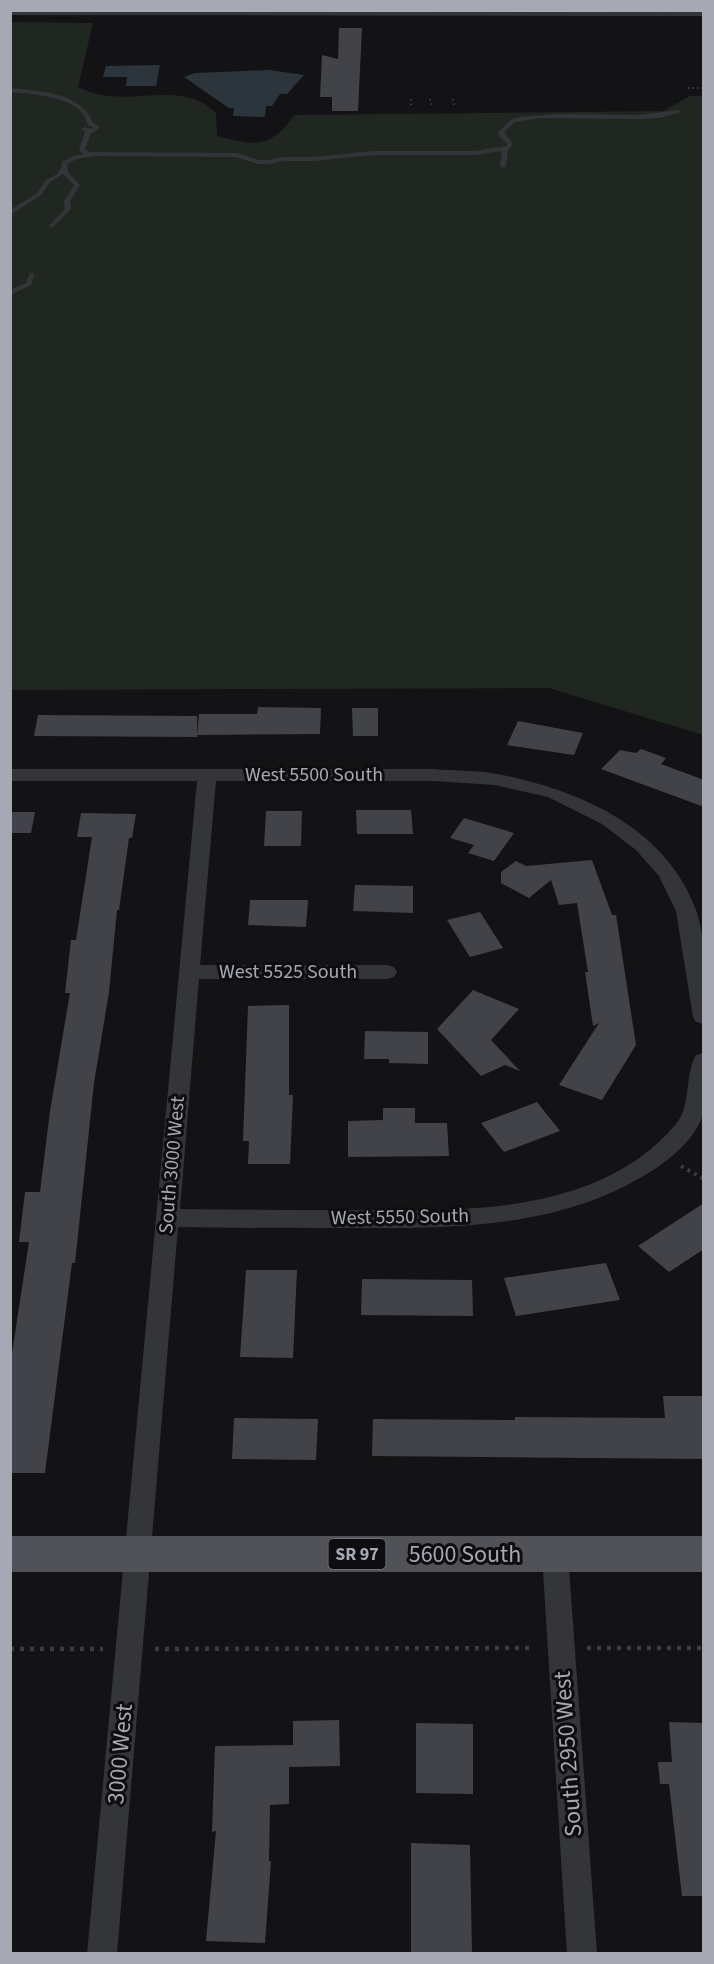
<svg xmlns="http://www.w3.org/2000/svg" width="714" height="1964" font-family="'Source Sans 3',sans-serif">
<style>
.green{fill:#202721}
.water{fill:#2d353c}
.building{fill:#424348}
.lines{fill:none;stroke-linecap:round;stroke-linejoin:round}
.path-far2{stroke:#3b3c40;stroke-width:2;stroke-dasharray:1.5 3;stroke-linecap:butt}
.path-far1{stroke:#3b3c40;stroke-width:4;stroke-dasharray:3 4.5;stroke-linecap:butt}
.path{stroke:#3b3c40;stroke-width:4.5;stroke-dasharray:4 6;stroke-linecap:butt}
.service{fill:#343539;fill-rule:evenodd}
.minor{fill:#343539;fill-rule:evenodd}
.tertiary{fill:#343539;fill-rule:evenodd}
.primary{fill:#515258;fill-rule:evenodd}
.labels{text-anchor:middle;dominant-baseline:central;stroke-width:6;stroke-linejoin:round;paint-order:stroke}
.shield{fill:#0e0e10;stroke:#787a83;stroke-width:1.5}
.shield-label{font-size:18px;font-weight:bold;fill:#a6a9b4}
.street-label{font-size:20px;fill:#a6a9b4;stroke:#0e0e10}
.near-street-label{font-size:24px;fill:#a6a9b4;stroke:#0e0e10}
</style>
<rect width="100%" height="100%" fill="#131315"/>
<path class="green" d="M10,22L93,23L78,87C120,109 165,84 201,102C206,104 211,109 216,113L217,136C254,146 271,149 294,115L663,111L690,96H703V735L549,688L11,690Z"/>
<g class="water">
<path d="M160,65L156,86H126L127,77H103L106,66Z"/>
<path d="M269,70L304,75L287,94H280L272,106H266L265,117L233,116L234,108H229L184,77L195,73Z"/>
</g>
<g class="building">
<path d="M339,28H362L358,111H332V97H320L322,55L338,59Z"/>
<path d="M258,707L321,708L320,734L197,735L199,714H257Z"/>
<path d="M352,708H378V736H353Z"/>
<path d="M38,715L197,716V737L34,736Z"/>
<path d="M518,721L583,733L574,755L507,745Z"/>
<path d="M641,749L666,758L661,764L704,780V807L601,769L620,750L636,753Z"/>
<path d="M356,810H411L413,834H357Z"/>
<path d="M266,811H302L301,846H264Z"/>
<path d="M10,812H35L31,833H10Z"/>
<path d="M81,813L136,814L132,838H129L119,910H117L109,992L94,1083L75,1263H72L45,1473H10V1366L29,1242H19L25,1192H40L50,1111L70,993H65L71,940H76L92,837H77Z"/>
<path d="M464,818L514,833L494,861L468,853L474,845L450,838Z"/>
<path d="M592,860L612,915H616L636,1045L602,1100L559,1085L599,1023L593,1026L585,972H588L577,903L559,905L551,880L529,898L501,883V872L516,861L526,866Z"/>
<path d="M355,885L413,886V913L353,911Z"/>
<path d="M250,900H308L306,927L248,925Z"/>
<path d="M480,912L503,948L470,957L447,920Z"/>
<path d="M473,990L519,1009L491,1040L520,1071L505,1065L481,1076L437,1029Z"/>
<path d="M289,1005V1095H293L290,1164H248L249,1141H243L248,1006Z"/>
<path d="M365,1031L428,1032V1064L389,1063V1059H364Z"/>
<path d="M537,1102L560,1131L504,1152L481,1123Z"/>
<path d="M383,1108H415V1123H447L449,1156L348,1157V1121L383,1120Z"/>
<path d="M704,1203V1249L669,1272L638,1246Z"/>
<path d="M606,1263L620,1300L516,1316L504,1278Z"/>
<path d="M246,1270H297L293,1358L240,1357Z"/>
<path d="M362,1279L472,1280L473,1316L361,1315Z"/>
<path d="M663,1396H704V1459L372,1456L373,1419L515,1420V1417L665,1418Z"/>
<path d="M234,1418L318,1419L316,1460L232,1459Z"/>
<path d="M339,1720L340,1766L289,1767V1804L270,1805L269,1861H271L265,1943L206,1941L216,1831L212,1832L215,1746L293,1745V1721Z"/>
<path d="M669,1722L704,1723V1896H682L669,1784H660L658,1762H672Z"/>
<path d="M416,1723L473,1724V1794L416,1793Z"/>
<path d="M411,1843L470,1845L472,1953H411Z"/>
</g>
<g class="lines">
<g class="path-far2">
<path d="M688,88H704"/>
<path d="M411,99V107"/>
<path d="M430,99L432,107"/>
<path d="M453,99L454,107"/>
</g>
<path class="path-far1" d="M681,1166L704,1179"/>
<g class="path">
<path d="M587,1648H704"/>
<path d="M10,1649H103"/>
<path d="M155,1649L535,1648"/>
</g>
<g class="service">
<path d="M10,88C38,91 82,92 93,123L100,127L94,132L91,133L85,149L89,152L237,153L259,160H268L284,157H314L373,151H475L506,146L507,144L499,136L498,132L511,120L520,117L559,114L639,115L678,110L681,112L659,118L639,119L540,118L515,122L504,132L513,144L508,150L506,166L503,168L500,166L502,151L475,155H373L314,161H284L268,164H258L236,157L94,156L77,159L67,164L68,172L80,185L70,201L71,209L52,228L49,226L65,209L64,201L74,185L63,174L50,182L40,196L10,215V210L36,194L46,180L57,174L61,168L62,162L73,156L84,154L79,150L85,131L81,129L84,127L91,129L93,127L88,125C86,122 86,119 84,116C73,96 31,94 10,92Z"/>
<path d="M30,273L35,274L31,285L10,295V290L26,283Z"/>
</g>
<g class="minor">
<path d="M10,769H433C454,771 477,770 497,774C578,789 666,827 696,910C708,945 704,987 704,1024L696,1022L693,1017L676,911L659,876L636,850L602,824L548,797L495,785L433,781H216L200,965H387L394,967L397,972L394,977L387,979H199L180,1209C235,1210 289,1210 344,1210C455,1211 597,1218 676,1124C692,1105 684,1075 696,1055L704,1053C704,1070 708,1105 701,1120C691,1143 668,1161 647,1174C552,1232 440,1228 333,1228C282,1228 230,1228 178,1227L117,1954H87L197,781H10Z"/>
<path d="M555,1543L564,1546L568,1554L597,1954H567L542,1554L546,1546Z"/>
</g>
<path class="tertiary" d="M10,10H704V16L10,15Z"/>
<rect class="primary" x="10" y="1536" width="694" height="36"/>
</g>
<g class="labels">
<rect class="shield" x="328.5" y="1539" width="57" height="30" rx="4.5"/>
<g class="shield-label">
<text x="357" y="1554">SR 97</text>
</g>
<g class="street-label">
<text x="314" y="775">West 5500 South</text>
<text x="288" y="972">West 5525 South</text>
<text transform="translate(172 1165) rotate(-85)">South 3000 West</text>
<text transform="translate(400 1217) rotate(-1)">West 5550 South</text>
</g>
<g class="near-street-label">
<text x="465" y="1554">5600 South</text>
<text transform="translate(120 1754) rotate(-85)">3000 West</text>
<text transform="translate(568 1754) rotate(-94)">South 2950 West</text>
</g>
</g>
<rect width="714" height="1964" fill="none" stroke="#a6a9b4" stroke-width="24"/>
</svg>
